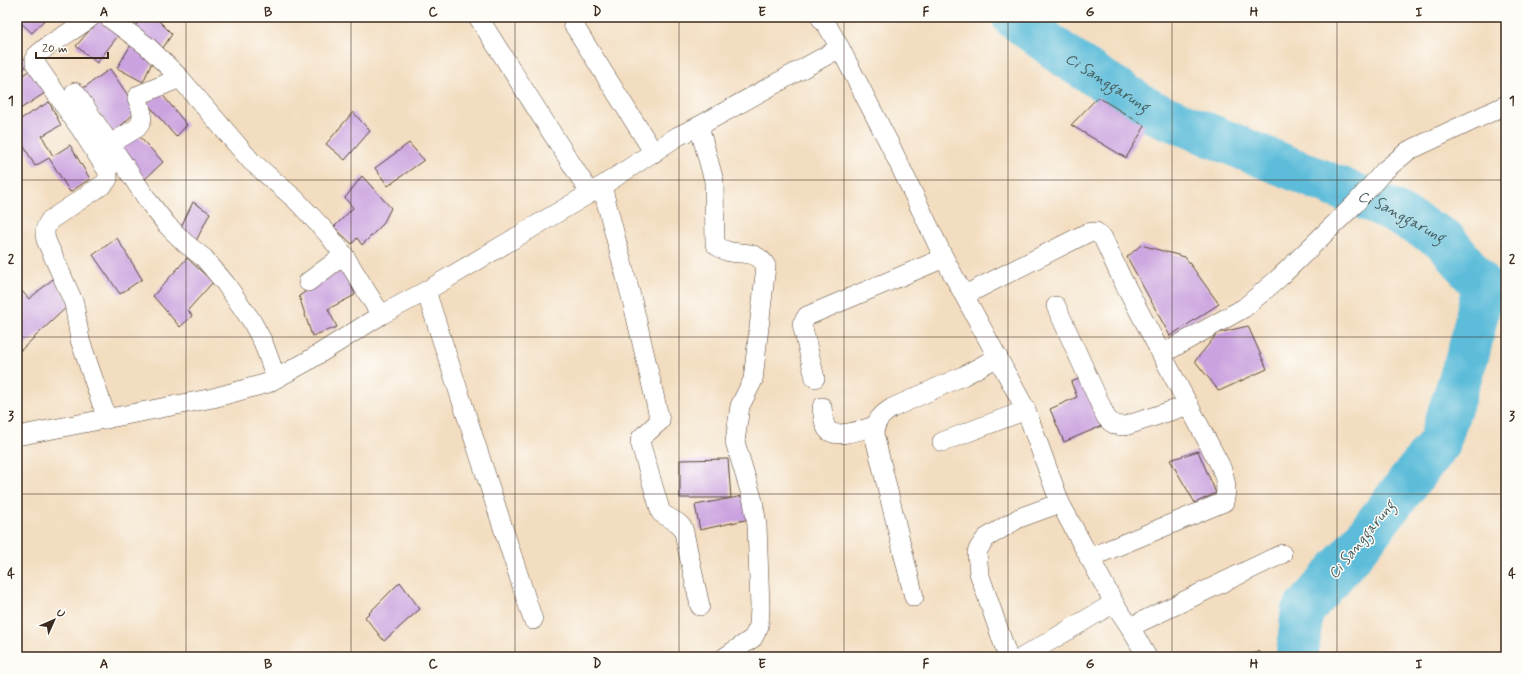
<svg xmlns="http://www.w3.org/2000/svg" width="1523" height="674" font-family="Mynerve,sans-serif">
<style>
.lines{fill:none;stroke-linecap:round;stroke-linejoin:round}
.river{stroke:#5bbcd9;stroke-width:43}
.building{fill:#caa2df}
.minor-casing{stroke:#574536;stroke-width:20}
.minor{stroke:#fff;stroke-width:19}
.grid{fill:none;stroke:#3b2a1e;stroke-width:1;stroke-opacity:0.55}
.labels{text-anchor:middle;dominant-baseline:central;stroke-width:3;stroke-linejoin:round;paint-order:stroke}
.water-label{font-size:15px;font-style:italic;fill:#465d5f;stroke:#fdfcf7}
.neatline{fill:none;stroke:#3b2a1e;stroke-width:1.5}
.grid-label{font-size:13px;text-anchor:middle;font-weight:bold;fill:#3b2a1e}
</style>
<rect width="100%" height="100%" fill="#fdfcf7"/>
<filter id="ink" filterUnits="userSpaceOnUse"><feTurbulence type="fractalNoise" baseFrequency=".025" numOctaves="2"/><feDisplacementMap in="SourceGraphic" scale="8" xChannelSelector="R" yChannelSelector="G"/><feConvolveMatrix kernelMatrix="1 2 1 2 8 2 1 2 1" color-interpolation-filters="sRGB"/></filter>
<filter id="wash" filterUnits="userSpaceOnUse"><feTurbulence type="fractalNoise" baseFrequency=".012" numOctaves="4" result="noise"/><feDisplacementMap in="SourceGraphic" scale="16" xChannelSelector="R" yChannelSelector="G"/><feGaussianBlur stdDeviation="0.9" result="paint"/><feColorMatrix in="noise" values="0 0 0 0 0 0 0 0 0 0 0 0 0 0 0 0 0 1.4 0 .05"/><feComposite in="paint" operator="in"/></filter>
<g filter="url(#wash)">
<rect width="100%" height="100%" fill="#f3ddc0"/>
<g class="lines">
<path class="river" id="s1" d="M1013,17L1072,61L1151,111L1381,205L1445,240L1483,287L1469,351L1439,443L1360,544L1302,612L1297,657"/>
</g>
<g id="blocks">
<g class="building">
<path d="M22,17H47L32,33L19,21Z"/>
<path d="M101,17L121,32L97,63L76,46Z"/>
<path d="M143,17H155L172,34L161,51L134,27Z"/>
<path d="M132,43L154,58L143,82L117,68Z"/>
<path d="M17,51L29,64L17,74Z"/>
<path d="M32,68L48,91L17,111V80Z"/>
<path d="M110,69L138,110L113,133L82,89Z"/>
<path d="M161,93L187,125L176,137L147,103Z"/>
<path d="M1098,97L1145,126L1126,158L1071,125Z"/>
<path d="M49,102L61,125L42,136L53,156L70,145L90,179L70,192L49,158L35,166L17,134V121Z"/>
<path d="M353,112L370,131L345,160L326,144Z"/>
<path d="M136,133L163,162L142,182L119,150Z"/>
<path d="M409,143L424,160L388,186L375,168Z"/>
<path d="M362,176L391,208L383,224L362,245L357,238L352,244L334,227L353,208L345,198Z"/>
<path d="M193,202L210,213L195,243L179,231Z"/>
<path d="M117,238L142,279L120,294L93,255Z"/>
<path d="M1141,245L1185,257L1219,304L1170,336L1127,257Z"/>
<path d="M187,258L213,282L188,310L192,316L180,327L153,296Z"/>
<path d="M344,266L355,295L328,309L337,327L312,336L299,296Z"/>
<path d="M54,278L70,304L20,351L17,348V291L20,289L29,299Z"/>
<path d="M1248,326L1267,369L1219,391L1195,361L1218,333Z"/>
<path d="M1083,377L1104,425L1064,442L1050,409L1077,397L1071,382Z"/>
<path d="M1198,451L1216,493L1195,503L1170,460Z"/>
<path d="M728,459L731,498H680V460Z"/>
<path d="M743,496L754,518L700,530L695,505Z"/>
<path d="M400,582L420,609L384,641L365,617Z"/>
<path d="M1259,651L1262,657H1246Z"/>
</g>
</g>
</g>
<g filter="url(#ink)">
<use href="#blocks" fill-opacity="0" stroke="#574536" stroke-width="1"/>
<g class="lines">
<defs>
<g id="minor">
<path d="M91,17C74,32 51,40 35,57V63L80,128L108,172V179L104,184L50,220C45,227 44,232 46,240L74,303L80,340L107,419"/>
<path d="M108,17L147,46L180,78L251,161L295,199L327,233L344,255L381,315"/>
<path d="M478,17L590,193"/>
<path d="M820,17L828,27L840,48L890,145L944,258L1026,410L1060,503L1114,603L1130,627L1147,657"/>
<path d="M573,24L654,153"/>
<path d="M75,92L149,202L167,225L185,243L204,258L225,283L251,320L263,342L276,378"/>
<path d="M699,126L714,181L715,244C733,261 753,244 766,266L753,380L740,406L735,442L753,501L757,525L760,608L759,626L753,638L725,657"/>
<path d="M110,144L137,128C146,119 141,108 137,98L139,95L180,78"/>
<path d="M602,186L633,304L660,421L641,438L640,442L661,513L678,523L683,528L700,606"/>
<path d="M308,282L344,255"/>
<path d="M426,291L533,620"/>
<path d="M965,295L1087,233L1096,232L1103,238L1122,279L1220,465C1225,477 1228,488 1224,502L1089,558"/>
<path d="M1056,306L1106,417C1111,424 1116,426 1125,426L1189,405"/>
<path d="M1162,354L1244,308L1280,277L1354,205L1384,171L1408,151L1506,105"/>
<path d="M815,378L802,324L807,316L944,258"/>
<path d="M822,407C823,413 823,423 827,429C834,440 864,429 875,426"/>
<path d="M17,436L213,398L268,383L306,362L381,315L426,291L510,241L602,186L678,136L699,126L840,48"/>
<path d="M942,442L1026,410"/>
<path d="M914,597L874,434C875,421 881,415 892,408L963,376L998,357"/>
<path d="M1130,627L1282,554"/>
<path d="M1008,657L979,573L977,553L979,548L986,538L1019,518L1060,503"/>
<path d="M1023,657L1114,603"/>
</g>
</defs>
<use href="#minor" class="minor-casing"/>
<use href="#minor" class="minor"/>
</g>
</g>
<path class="grid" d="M186,17V657M351,17V657M515,17V657M679,17V657M844,17V657M1008,17V657M1172,17V657M1337,17V657M17,180H1506M17,337H1506M17,494H1506"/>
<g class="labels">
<g class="water-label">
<text stroke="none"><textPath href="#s1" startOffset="115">Ci Sanggarung</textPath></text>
<text stroke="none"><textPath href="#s1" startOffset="439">Ci Sanggarung</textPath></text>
<text transform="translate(1362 540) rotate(-51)">Ci Sanggarung</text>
</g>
</g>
<rect width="1523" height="674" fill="none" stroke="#fdfcf7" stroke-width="44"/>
<g transform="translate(54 620) rotate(45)" stroke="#fdfcf7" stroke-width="3" paint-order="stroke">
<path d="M0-3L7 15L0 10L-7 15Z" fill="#3b2a1e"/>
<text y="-6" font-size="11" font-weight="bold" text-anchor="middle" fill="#3b2a1e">U</text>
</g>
<path d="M36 52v6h72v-6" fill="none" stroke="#3b2a1e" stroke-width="2"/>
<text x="42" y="52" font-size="12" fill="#3b2a1e" stroke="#fdfcf7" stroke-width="3" paint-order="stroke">20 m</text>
<rect x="22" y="22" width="1479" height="630" class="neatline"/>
<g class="grid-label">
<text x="104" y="16">A</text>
<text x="268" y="16">B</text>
<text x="433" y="16">C</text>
<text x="597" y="16">D</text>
<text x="762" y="16">E</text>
<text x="926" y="16">F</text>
<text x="1090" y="16">G</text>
<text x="1254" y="16">H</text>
<text x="1419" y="16">I</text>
<text x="11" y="105">1</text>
<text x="1512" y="105">1</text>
<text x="11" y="263">2</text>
<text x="1512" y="263">2</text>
<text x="11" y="420">3</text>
<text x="1512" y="420">3</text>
<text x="11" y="578">4</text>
<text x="1512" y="578">4</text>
<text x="104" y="668">A</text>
<text x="268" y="668">B</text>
<text x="433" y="668">C</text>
<text x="597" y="668">D</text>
<text x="762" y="668">E</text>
<text x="926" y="668">F</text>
<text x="1090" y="668">G</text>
<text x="1254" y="668">H</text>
<text x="1419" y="668">I</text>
</g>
</svg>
